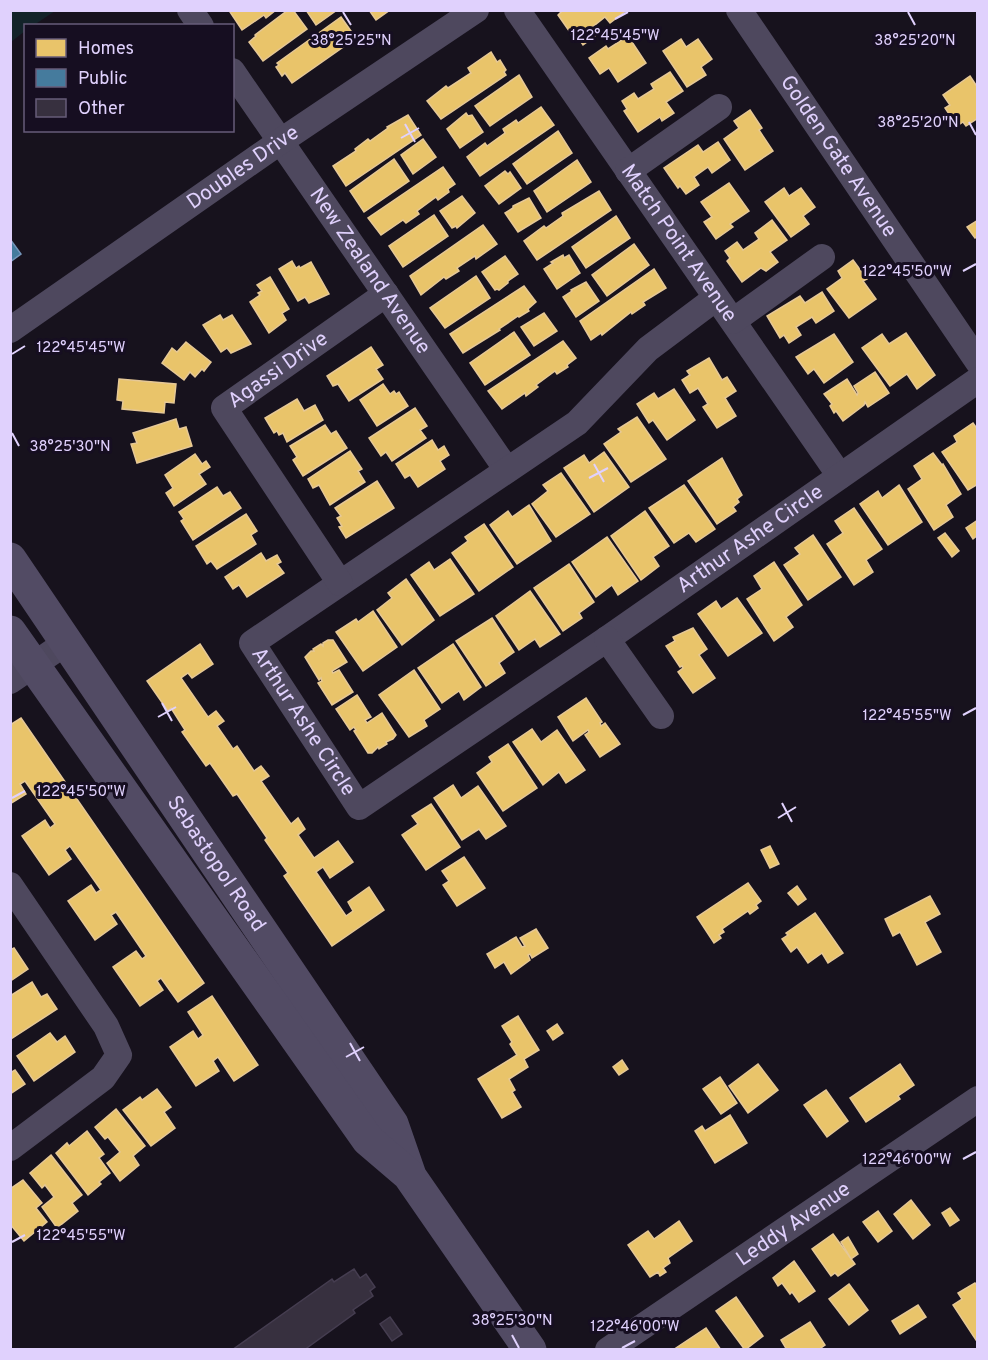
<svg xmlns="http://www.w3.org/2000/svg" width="988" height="1360" font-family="Overpass,sans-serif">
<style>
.green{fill:#132329}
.homes{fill:#e9c46a;stroke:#e6c896;stroke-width:1.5}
.public{fill:#457b9d;stroke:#7495ba;stroke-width:1.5}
.building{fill:#37303f;stroke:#453d50;stroke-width:1.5}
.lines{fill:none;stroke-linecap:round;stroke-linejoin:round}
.minor{stroke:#4e485e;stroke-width:26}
.secondary{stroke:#524b64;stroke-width:33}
.ticks{fill:none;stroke:#e0d1fd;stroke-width:2}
.labels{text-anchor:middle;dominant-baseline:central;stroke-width:6;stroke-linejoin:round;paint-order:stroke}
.street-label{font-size:21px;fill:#e0d1fd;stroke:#160e21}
.ticks-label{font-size:15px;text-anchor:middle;fill:#e0d1fd;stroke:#160e21;stroke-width:6;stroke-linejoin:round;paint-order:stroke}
</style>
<rect width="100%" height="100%" fill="#17121d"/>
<path class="green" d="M11,10H55V11L34,25L26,26L25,31L11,42Z"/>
<g class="homes">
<path d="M231,10H276L266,18L264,15L242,30L230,12Z"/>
<path d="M288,10H293L307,29L263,61L249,42L256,36L255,35Z"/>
<path d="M306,10H337L316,25Z"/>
<path d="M369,10H390L376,20Z"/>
<path d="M563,10H627L610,23L605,17L590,29L595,36L583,45L577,36L574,38L558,15Z"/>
<path d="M341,17L356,38L292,83L285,73L282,76L276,67L279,65L277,63Z"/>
<path d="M628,36L646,63L618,82L609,68L600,74L589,58L606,46L608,49Z"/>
<path d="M681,39L686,47L698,39L712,59L701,67L706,75L687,87L663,51Z"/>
<path d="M491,52L497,62L500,60L506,70L504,72L506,75L441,119L427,101L446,86L448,88L471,73L468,68Z"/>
<path d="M670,72L683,91L666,102L674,113L662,121L660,117L638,132L624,111L627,109L622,101L634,93L638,99L654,89L651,84Z"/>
<path d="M519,75L532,97L490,126L475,106Z"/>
<path d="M970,76L978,88V118L966,126L963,122L957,126L945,108L950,105L943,95Z"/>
<path d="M541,107L554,125L480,176L467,157L485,143L487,146L505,133L503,129L516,120L518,123Z"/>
<path d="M750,110L762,128L759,130L773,151L745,170L724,139L739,128L734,121Z"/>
<path d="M466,113L468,116L472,115L483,132L460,148L447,129Z"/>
<path d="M408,115L421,135L346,186L333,166L356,151L355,149L368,139L370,141L388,128L387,127Z"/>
<path d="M558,131L572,153L527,184L513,164Z"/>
<path d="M423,139L436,157L413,174L401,155Z"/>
<path d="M718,142L730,160L712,173L708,167L694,177L699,185L686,194L680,186L678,188L664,168L698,145L703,152Z"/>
<path d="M394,159L409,181L364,212L350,191Z"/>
<path d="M577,160L591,182L547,212L534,191Z"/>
<path d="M443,167L455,184L448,189L449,192L438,200L436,197L417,211L419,214L406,223L403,220L381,235L368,218Z"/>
<path d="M505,171L508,174L510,172L521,188L499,204L485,186Z"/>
<path d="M729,183L749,211L730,224L733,227L716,239L704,222L712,217L701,202Z"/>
<path d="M784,188L789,196L801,188L815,207L803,216L809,224L791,237L765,202Z"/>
<path d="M599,191L611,210L537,260L524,241L544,226L546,228L563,216L562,213Z"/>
<path d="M462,196L475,213L457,228L456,226L452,228L440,211Z"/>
<path d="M529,198L541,218L518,232L505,213L513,208V206Z"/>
<path d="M434,215L448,236L403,267L389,246Z"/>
<path d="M616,216L630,238L586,268L572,247Z"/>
<path d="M772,220L787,240L770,252L778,262L766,271L761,268L742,282L727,261L730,258L725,251L737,242L743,250L759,239L755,233Z"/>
<path d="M978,220V236L975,238L967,227Z"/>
<path d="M483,225L497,244L476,259L475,256L457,268L459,271L446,279L444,277L421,295L410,276Z"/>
<path d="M634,244L649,265L607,296L592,275Z"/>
<path d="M563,255L564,258L569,255L580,273L557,289L544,269L553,263L551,262Z"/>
<path d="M505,256L518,274L508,281V283L499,290L497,289L495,290L482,272Z"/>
<path d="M853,260L867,279L863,281L876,299L849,318L827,289L842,278L838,271Z"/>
<path d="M292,261L296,268L299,266L300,268L311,262L329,294L309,303L305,297L298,301L279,269Z"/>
<path d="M654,269L666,288L643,302L645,305L632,314L631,312L602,335L601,333L591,340L580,321Z"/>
<path d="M476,276L490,298L445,328L430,308Z"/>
<path d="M270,277L289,309L282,313L286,320L269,333L250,302L260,295L258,293L262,291L257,285Z"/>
<path d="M586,282L599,301L576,317L563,297L572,291L571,290Z"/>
<path d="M524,286L536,302L528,309L529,311L519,317L518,316L499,329L500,330L463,353L450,334Z"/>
<path d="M822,292L834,311L816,323L812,317L796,327L801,335L789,343L784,335L780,338L767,316L800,296L805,303Z"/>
<path d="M544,313L557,331L534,346L521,327Z"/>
<path d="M220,315L223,320L232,315L251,344L231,353L227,348L221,352L203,325Z"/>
<path d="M514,332L530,355L485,385L470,363Z"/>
<path d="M906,333L935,375L917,389L907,374L890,386L862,348L882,334L889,344Z"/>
<path d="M834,334L853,362L824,383L814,369L808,374L796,357Z"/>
<path d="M563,341L576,358L567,365L568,367L557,374L555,371L536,385L538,387L526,396L525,393L502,409L488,391Z"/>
<path d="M186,342L211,362L204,371L202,369L195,377L190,372L184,380L162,363L172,348L177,352Z"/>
<path d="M371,347L383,365L376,369L383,379L349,401L338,384L333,386L327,376Z"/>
<path d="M709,358L722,380L727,377L736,391L725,398L736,416L717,428L703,407L708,404L698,388L690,393L682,380L690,375L687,371Z"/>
<path d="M875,372L889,393L868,407L865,402L864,405L843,421L836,411L834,413L830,406L832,404L824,394L847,379L857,395L858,393L854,386Z"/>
<path d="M119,379L176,384L174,403L165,402L164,413L122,409L123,401L117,400Z"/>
<path d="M383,384L390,394L394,391L396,394L399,392L408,406L377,426L360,400Z"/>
<path d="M674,389L695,420L667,440L653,420L649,423L637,404L654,393L658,399Z"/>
<path d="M297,399L304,411L315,405L323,420L287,442L283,433L279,435L277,431L274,433L265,418Z"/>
<path d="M415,408L427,426L420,430L426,438L392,461L386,452L381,456L369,438Z"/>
<path d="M637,417L666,459L631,482L604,444L621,432L618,429Z"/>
<path d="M176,419L179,429L186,427L192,446L137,463L131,444L137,443L133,433Z"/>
<path d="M973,423L978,430V484L968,490L942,452L957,442L954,436Z"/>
<path d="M325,425L331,434L336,431L347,448L303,476L293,460L297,457L290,446Z"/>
<path d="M432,440L438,450L444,446L449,455L440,461L445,469L418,487L410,475L405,478L396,464Z"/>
<path d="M350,451L362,469L358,471L365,482L330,505L319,485L313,488L308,479Z"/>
<path d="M604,452L629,487L594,512L564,468L584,455L589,463Z"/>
<path d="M933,453L942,465L943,464L961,494L946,505L953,517L934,530L908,489L922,479L914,466Z"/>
<path d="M195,454L202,464L206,461L210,467L199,474L206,484L174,506L166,493L173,488L165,475Z"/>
<path d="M722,458L742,495L737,499L739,502L733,507L736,511L717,524L688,481Z"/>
<path d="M561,473L590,514L556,537L532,504L548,491L543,485Z"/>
<path d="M377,481L394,508L346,538L339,527L342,526L337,518L341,516L335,508Z"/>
<path d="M684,485L715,529L696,542L689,533L674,543L649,508Z"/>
<path d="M899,485L922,522L888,545L860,504L878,491L882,498Z"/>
<path d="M217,487L223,496L230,492L241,508L193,540L181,521L184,519L179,512Z"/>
<path d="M529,505L551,541L517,564L490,525L508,511L512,517Z"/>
<path d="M854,508L882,549L866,560L873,572L854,585L827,544L843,533L835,521Z"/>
<path d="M645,511L669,546L653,557L659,566L641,580L611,536Z"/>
<path d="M246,514L257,531L251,535L256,544L217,569L211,561L207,564L196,546Z"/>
<path d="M978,520V535L973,539L966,528Z"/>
<path d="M484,524L513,567L479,591L452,553L468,541L465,537Z"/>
<path d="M945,533L959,551L952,557L938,538Z"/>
<path d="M813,535L841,577L808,600L784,565L800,554L795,548Z"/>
<path d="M607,537L638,581L618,595L612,585L596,597L572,562Z"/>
<path d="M261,553L266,561L277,555L281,562L277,564L284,573L247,597L239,585L233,589L225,577Z"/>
<path d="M450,559L474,594L440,616L411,575L429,562L434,570Z"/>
<path d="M774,562L802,605L786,617L793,627L774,641L747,599L762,589L754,576Z"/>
<path d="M569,564L594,602L579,613L582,618L563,631L534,588Z"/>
<path d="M406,579L434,620L402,645L377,610L392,598L388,593Z"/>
<path d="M530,591L560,634L540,647L535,639L519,650L496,616Z"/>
<path d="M737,598L762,633L728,656L698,614L716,601L721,609Z"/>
<path d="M373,611L397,647L363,671L336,632L356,619L358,622Z"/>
<path d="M492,618L514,652L499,663L505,673L486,686L456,641Z"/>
<path d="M693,628L707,649L699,655L715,678L693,693L678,672L683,668L682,666L680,667L666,646L675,641L673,637Z"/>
<path d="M328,640H333L347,662L332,671L333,673L339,670L353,692L332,705L318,683L322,681L321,678L319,680L305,657L311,651H314L313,649L321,644L323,646V643Z"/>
<path d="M200,644L213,664L192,678L188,673L181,678L208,717L216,711L224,721L217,726L233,749L237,746L254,771L261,766L269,776L261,781L291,824L298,818L305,829L298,835L314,858L338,841L353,862L330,878L323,867L316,872L346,916L353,911L348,902L369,887L384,910L332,946L284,876L288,873L265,840L267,838L237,794L233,796L210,763L206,766L182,732L185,730L171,708L168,711L147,681Z"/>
<path d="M453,644L481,687L464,700L459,691L442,703L418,668Z"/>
<path d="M414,670L440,709L424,720L427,726L409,737L379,695Z"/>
<path d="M357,695L371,717L365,720L367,723L382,713L396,735L393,739L386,742L387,744L379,749L378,747L372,753H368L354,731L356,730L354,727L350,730L336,709Z"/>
<path d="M586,698L602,722L600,723L601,726L605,723L620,744L600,757L585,735L589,732L588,730L573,741L558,717Z"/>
<path d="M21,718L204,983L178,1002L161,978L157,981L163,990L140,1006L113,967L136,951L142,959L146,956L116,912L111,915L117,924L95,940L68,901L91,885L96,893L101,890L70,846L65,850L71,859L49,875L22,836L45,820L50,828L55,824L25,781L20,784L26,794L10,804V725Z"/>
<path d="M532,729L541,742L557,730L585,770L566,783L559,772L543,785L513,742Z"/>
<path d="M508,744L537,788L503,811L477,773L492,762L489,757Z"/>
<path d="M453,785L461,798L478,786L506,826L486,839L479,829L462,840L434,798Z"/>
<path d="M431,804L460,847L426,870L402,835L418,824L412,816Z"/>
<path d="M770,846L779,864L770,868L761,850Z"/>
<path d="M464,857L485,888L457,906L443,885L449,881L442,871Z"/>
<path d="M748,883L761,901L756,905L758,908L750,914L748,911L722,929L724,932L719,935L721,938L714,943L697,917Z"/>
<path d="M797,886L806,899L798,905L788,893Z"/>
<path d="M930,896L940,914L925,922L941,952L917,965L900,932L893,936L885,919Z"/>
<path d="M815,913L843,953L828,963L822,953L808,963L797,947L791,952L782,939L788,935L786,933Z"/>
<path d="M536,929L548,948L532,958L530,954L528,955L530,960L511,974L504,962L495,968L487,954L516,937L522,947L525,946L520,938Z"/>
<path d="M14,948L28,969L12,980L10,950Z"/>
<path d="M32,982L41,997L47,994L57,1009L11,1039L10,996Z"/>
<path d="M212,996L258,1065L234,1081L218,1057L213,1061L219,1071L196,1086L170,1047L193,1031L198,1039L203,1035L188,1012Z"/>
<path d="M518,1016L539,1050L524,1059L528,1067L509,1079L515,1090L512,1092L521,1107L502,1118L478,1079L517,1055L510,1044L512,1042L502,1026Z"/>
<path d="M557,1024L563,1033L553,1040L547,1031Z"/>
<path d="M50,1033L57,1042L65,1036L75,1052L34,1081L17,1056Z"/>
<path d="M622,1060L628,1069L619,1075L613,1067Z"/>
<path d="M758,1064L778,1090L748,1113L729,1086Z"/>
<path d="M900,1064L914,1085L898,1096L900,1099L866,1122L850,1098Z"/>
<path d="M15,1070L25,1084L10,1094V1073Z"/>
<path d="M720,1077L737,1103L721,1114L703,1089Z"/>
<path d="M157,1089L171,1107L164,1112L175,1128L151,1146L123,1110L140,1097L142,1100Z"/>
<path d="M826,1090L848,1121L827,1137L804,1105Z"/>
<path d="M116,1109L145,1146L133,1156L139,1165L120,1181L107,1163L120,1152L108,1137L105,1139L95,1127Z"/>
<path d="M730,1115L747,1143L715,1163L695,1131L702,1126L705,1131Z"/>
<path d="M87,1131L104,1154L99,1158L110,1173L99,1182L101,1184L88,1195L56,1153L67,1143L69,1146Z"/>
<path d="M51,1155L82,1195L72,1203L78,1211L57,1228L42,1207L54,1197L45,1185L42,1188L30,1173Z"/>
<path d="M23,1180L42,1203L36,1208L47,1222L24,1241L10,1224V1189Z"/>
<path d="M911,1200L930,1225L913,1239L894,1214Z"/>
<path d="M950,1208L959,1220L950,1226L942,1213Z"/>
<path d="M878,1211L892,1231L878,1242L863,1222Z"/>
<path d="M679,1221L692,1241L668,1258L670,1263L663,1268L666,1272L660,1276L658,1272L650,1277L628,1245L648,1231L654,1239Z"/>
<path d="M833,1234L855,1264L838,1276L835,1273L831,1276L812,1249Z"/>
<path d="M848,1237L858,1254L851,1259L841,1242Z"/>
<path d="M794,1261L815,1291L799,1302L792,1292L790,1294L782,1283L778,1286L773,1278Z"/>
<path d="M975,1283L978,1286V1343L953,1305L962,1299L958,1293Z"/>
<path d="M849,1284L868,1310L849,1325L829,1299Z"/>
<path d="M736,1297L763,1336L745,1350L716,1311Z"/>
<path d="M918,1305L926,1317L900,1334L892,1321Z"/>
<path d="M810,1322L825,1345L818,1350H787L781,1340Z"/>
<path d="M706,1328L721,1350H673Z"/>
</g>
<path class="public" d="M10,239L21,254L10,262Z"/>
<g class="building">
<path d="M354,1269L360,1278L366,1274L375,1287L370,1291L373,1296L353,1310L355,1313L304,1350H232L332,1279L334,1282Z"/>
<path d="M390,1317L402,1334L392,1341L380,1324Z"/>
</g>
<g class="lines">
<g class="minor">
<path d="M190,10L201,26"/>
<path id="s1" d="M517,10L840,476"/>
<path id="s2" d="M739,10L978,362"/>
<path id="s3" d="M232,71L507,470"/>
<path d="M628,171L719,107"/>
<path id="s4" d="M716,298L648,349L577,423L252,643L359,807L607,639L978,380"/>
<path d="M733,321L822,257"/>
<path id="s5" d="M10,330L281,141L476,10"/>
<path id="s6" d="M340,583L224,408L386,294"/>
<path d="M607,639L661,716"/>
<path d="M10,681L67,642"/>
<path d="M10,885L106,1026L119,1055L103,1078L10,1148"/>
<path id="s7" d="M608,1350L978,1099"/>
</g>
<g class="secondary">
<path id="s8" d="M10,559L392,1124L409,1173"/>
<path d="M10,632L368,1140L409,1175L530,1350"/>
</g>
</g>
<path class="ticks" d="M343,12L351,25M908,12L915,25M615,19L628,12M969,122L976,135M405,124L415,142M401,138L419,128M963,271L976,264M12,354L25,346M12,433L19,446M594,464L604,482M589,478L608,468M162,703L172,721M963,715L976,708M158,717L176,707M12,798L25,791M782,803L792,822M778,818L796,807M350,1043L360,1061M346,1057L364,1047M963,1159L976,1152M12,1242L25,1235M512,1335L519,1348M622,1348L635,1341"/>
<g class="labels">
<g class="street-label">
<text stroke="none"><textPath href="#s2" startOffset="177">Golden Gate Avenue</textPath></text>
<text stroke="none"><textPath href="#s5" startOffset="284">Doubles Drive</textPath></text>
<text stroke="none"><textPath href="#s1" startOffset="284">Match Point Avenue</textPath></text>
<text stroke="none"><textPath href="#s3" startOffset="243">New Zealand Avenue</textPath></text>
<text stroke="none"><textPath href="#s6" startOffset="276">Agassi Drive</textPath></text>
<text stroke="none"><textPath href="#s4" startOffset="1250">Arthur Ashe Circle</textPath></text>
<text stroke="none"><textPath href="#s4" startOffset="674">Arthur Ashe Circle</textPath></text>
<text stroke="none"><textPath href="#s8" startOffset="368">Sebastopol Road</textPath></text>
<text stroke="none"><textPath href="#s7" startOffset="224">Leddy Avenue</textPath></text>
</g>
</g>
<g class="ticks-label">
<text x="615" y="40">122°45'45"W</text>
<text x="351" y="45">38°25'25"N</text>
<text x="915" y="45">38°25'20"N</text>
<text x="918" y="127">38°25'20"N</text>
<text x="907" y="276">122°45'50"W</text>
<text x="81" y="352">122°45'45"W</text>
<text x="70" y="451">38°25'30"N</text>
<text x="907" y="720">122°45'55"W</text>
<text x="81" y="796">122°45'50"W</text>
<text x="907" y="1164">122°46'00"W</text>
<text x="81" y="1240">122°45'55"W</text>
<text x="512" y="1325">38°25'30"N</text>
<text x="635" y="1331">122°46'00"W</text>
</g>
<rect width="988" height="1360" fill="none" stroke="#e0d1fd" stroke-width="24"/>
<rect x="24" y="24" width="210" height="108" fill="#160e21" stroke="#675c79" stroke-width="1.5"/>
<rect x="36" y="39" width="30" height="18" fill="#e9c46a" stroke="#675c79" stroke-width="1.5"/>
<text x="78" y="54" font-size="18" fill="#e0d1fd">Homes</text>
<rect x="36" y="69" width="30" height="18" fill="#457b9d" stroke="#675c79" stroke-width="1.5"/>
<text x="78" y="84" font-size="18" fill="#e0d1fd">Public</text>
<rect x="36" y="99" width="30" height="18" fill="#37303f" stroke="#675c79" stroke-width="1.5"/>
<text x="78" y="114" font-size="18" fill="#e0d1fd">Other</text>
</svg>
